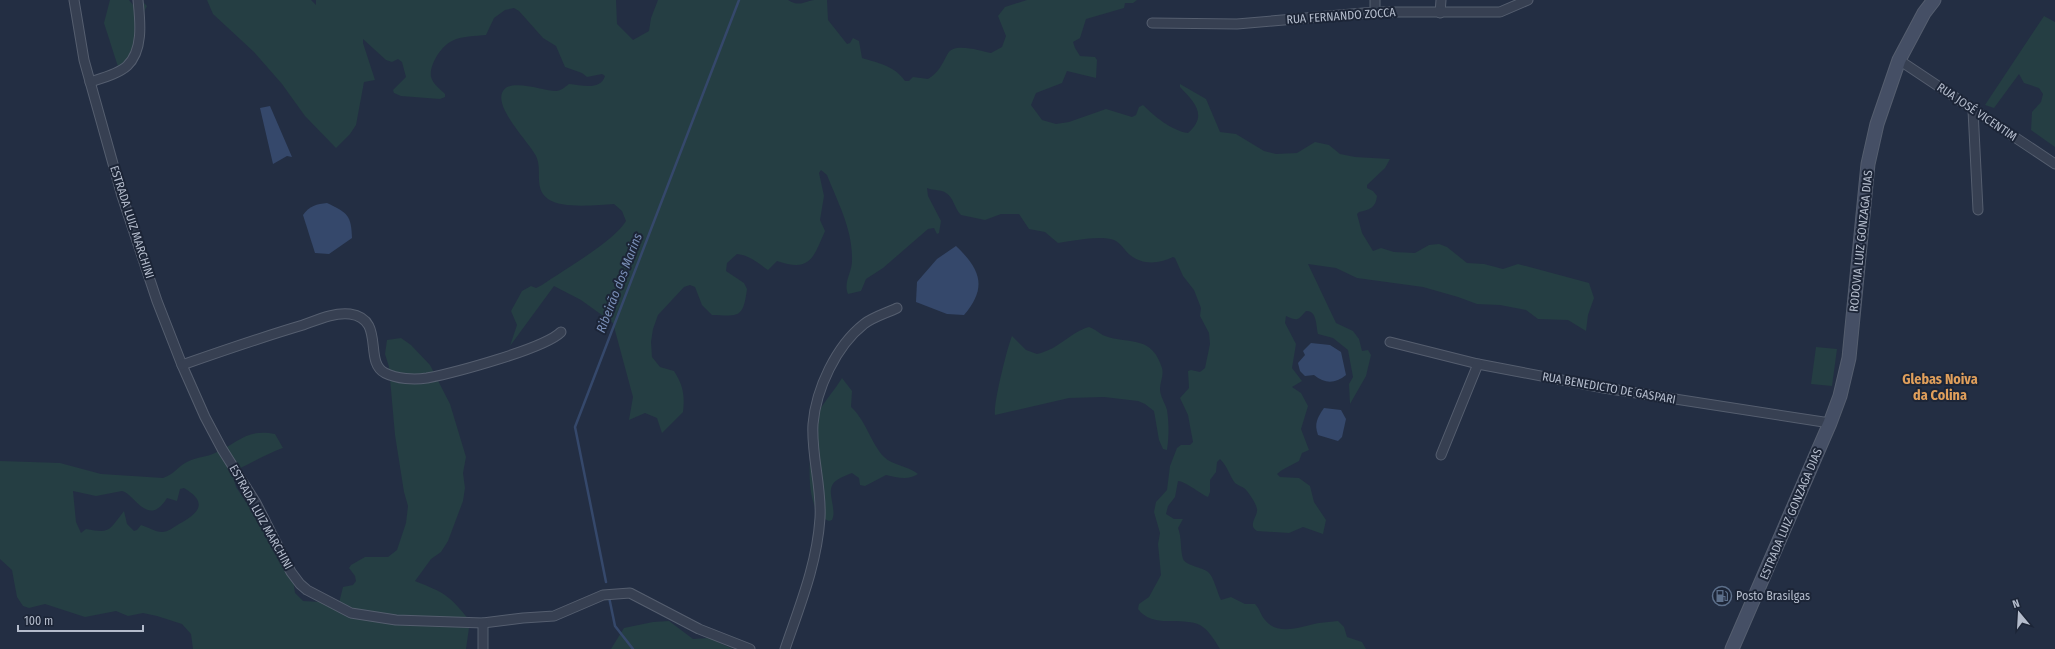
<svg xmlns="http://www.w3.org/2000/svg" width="2055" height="649" font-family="'Fira Sans Condensed',sans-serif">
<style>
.green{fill:#253e43;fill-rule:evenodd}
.water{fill:#35486b}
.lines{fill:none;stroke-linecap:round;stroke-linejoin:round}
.stream{stroke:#35486b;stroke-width:2.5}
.minor-casing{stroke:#555e6f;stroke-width:11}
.secondary-casing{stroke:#555e6f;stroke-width:15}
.minor{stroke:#374052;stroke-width:9}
.secondary{stroke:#454f65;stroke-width:13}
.labels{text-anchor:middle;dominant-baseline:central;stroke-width:4;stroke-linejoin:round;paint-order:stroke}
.street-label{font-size:12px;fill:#b4bccc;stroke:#1c2537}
.poi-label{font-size:12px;fill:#b4bccc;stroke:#1c2537;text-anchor:start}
.water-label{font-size:13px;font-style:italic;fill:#798eb7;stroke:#1c2537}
.quarter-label{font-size:14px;font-weight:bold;fill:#e09f5b;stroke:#1c2537}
</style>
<rect width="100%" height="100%" fill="#232e43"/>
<g class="green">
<path d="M110,0H129L133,5L144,3L147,6L138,23L135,50L120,73L104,23Z"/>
<path d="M207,0H311L316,5V0H616L617,24L633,40L649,31L651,18L658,0H788C799,7 803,2 814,0C818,0 823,0 827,0L828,20L847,44L850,43L853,38L859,41L862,58C878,63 895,66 905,81H909L913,77L928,79C939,72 941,66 947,55C953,41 980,51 991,53L1002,47L1006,36L998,16L1005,7L1027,0H1137L1133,3H1125L1124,8L1086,19L1080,38L1073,42L1075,48L1080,56L1095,57L1097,60L1096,78L1067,71L1062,83L1036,93L1031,105L1042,120L1056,124L1069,122L1106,109L1132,117L1136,115L1139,107L1143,105C1154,116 1172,131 1188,133C1208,115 1195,103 1180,87V84L1206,99L1220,132L1236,134L1264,151L1276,154L1297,153L1315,142L1329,145L1340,154L1355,157L1390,159L1385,168L1367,185V188L1373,191L1377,196C1376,208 1369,210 1359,212L1357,214L1362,233L1373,251L1381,248L1394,252L1415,253L1429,245L1439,244L1447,247L1467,263L1484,264L1503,269L1518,264L1589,283L1594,298L1588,315L1586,331L1568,320L1538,319L1526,310L1500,305L1477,304L1458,297L1423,287L1357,278L1336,268L1308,264L1336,323L1353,331L1359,339L1362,351L1368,350L1371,355L1366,376L1350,404L1349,384L1353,377L1348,350L1333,338L1318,334C1316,326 1317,310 1306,311C1297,321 1298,321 1286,316L1285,323L1296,344L1292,368L1302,381L1292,387L1301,393L1308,406L1301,429L1309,450L1302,453L1299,461L1282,470L1277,474L1280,477L1299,478L1310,486L1314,502L1326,520L1323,534L1303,527L1289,533L1257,531C1247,525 1258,517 1257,509C1256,503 1248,491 1244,488C1241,486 1237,485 1235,483C1229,475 1228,467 1220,459L1217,462L1216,472L1210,480V492L1208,497C1199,493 1185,481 1178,481L1175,497L1168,506L1166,514L1174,519H1183L1178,528C1182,538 1180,549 1183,559C1186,566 1202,567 1208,572C1214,577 1217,592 1221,600L1231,597L1245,604H1255C1260,609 1261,616 1265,620C1279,637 1302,626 1319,623C1325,622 1332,622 1338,621L1344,627L1347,637L1362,642L1366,649H1220C1215,641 1209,630 1200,625C1181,616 1153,629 1138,609L1139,604L1149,597L1161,575L1158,544L1160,533L1154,512L1156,502L1167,490L1170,466L1177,448L1181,445H1190L1193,442L1188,415L1180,398L1189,388L1188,371L1191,370L1200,372L1205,368L1210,344L1209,333L1200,316L1201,308L1194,290L1183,276L1175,258L1173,257C1159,264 1142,265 1130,255C1124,250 1121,243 1114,240C1099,235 1073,241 1058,243L1045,232L1029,229L1019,214H1001L985,220L961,215C954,208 954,198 946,193C941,189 934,191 927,188L928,196L941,221L939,233L937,234L934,228L928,229L883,268L866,279L861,291L848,294C843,283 852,272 852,261C853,230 838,203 827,175L821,170L819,173L824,196L820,220L825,231C813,259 810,272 777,261L768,270C758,263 749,255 737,254L727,263L726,271L744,283L747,289C743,318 740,316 712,315L702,305L695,287L690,285L684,287L658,315L653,329L651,342L652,357L660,367L674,371C683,385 685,395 683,412L662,433L657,418L645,413L629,420L633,397L613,323L581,300L554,286L510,346L517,325L511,311L522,291L531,286L536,288L542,285C564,270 614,241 626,221L622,211L614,204C597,205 562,209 548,199C533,188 543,170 536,156C529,142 493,107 503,91C511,78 544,91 556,91C561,91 565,87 569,84C582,85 600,91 605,76L602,74L587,77L582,73L565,67L556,46L543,38L519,11L514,8L505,10L494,18L486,35C476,36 461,36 452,41C441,46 429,65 431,77C433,84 440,89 445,94V97L440,99L401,96L394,93L393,90L406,77L402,62L398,59L392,62L386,60L363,39V43L375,80L364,82L356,125L350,134L336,148L305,116L282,84L254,52L213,14Z"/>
<path d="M2044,16L2055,22V147L2031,130L2032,112L2041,102L2043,94L2039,88L2024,83L2019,74L1994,108L1985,105Z"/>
<path d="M1089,327C1096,329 1100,335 1108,337C1132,344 1152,336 1162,368C1164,376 1160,382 1160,389C1160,396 1165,403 1167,410C1169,424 1169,436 1167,450L1163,449L1159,440L1154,411L1145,404L1138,401L1104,397L1069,398L995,415C993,405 1007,348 1012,336L1026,350L1037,354C1060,349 1070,332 1089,327Z"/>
<path d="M401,338L411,345L430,365L450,404L466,457L463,473L465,488L463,501L448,541L441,552L431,559L415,581C445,593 449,595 470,621L466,649H193L191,634L182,624L157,616L143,613L128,616L116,611L85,617L45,604L29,608L23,606L17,597L12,570L0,559V461L60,463L101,474L163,478C175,474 179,465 189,461C197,457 207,457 215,453C238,443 247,428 275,434L283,448C277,449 241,468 232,472L236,487L292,571L295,593L303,601L339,603L343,587L353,585L356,581L355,576L349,568L351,565L365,557H388L397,550L406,523L408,506L404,492L395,435L389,367L385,354L387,340ZM184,488C208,502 200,513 179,524C174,527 168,532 162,532C155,532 148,527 141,525L137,530L134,531L127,524L124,511C109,530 111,534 86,529L81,533L76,522L73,491L96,496L122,491C134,493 148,529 167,498L177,501L180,489Z"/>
<path d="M1816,347L1837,349L1832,386L1811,384Z"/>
<path d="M842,378L852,391L851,407C867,422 870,442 884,457C892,465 908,466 918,474C908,481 896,477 886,475L865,486L860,485L859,478L852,473C847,475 841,477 837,480C823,489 838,508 832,520L829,521C799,510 811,437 818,414C820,407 837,387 842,378Z"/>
<path d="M669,621L693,639L709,638L733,649H611L624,628L653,622Z"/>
</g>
<g class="water">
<path d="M270,106L292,157L287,156L273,164L260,108Z"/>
<path d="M327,203C348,213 351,215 352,238L329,254L315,253L303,215C309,206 317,204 327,203Z"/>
<path d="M956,246C980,269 988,287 964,315L947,314L916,302L917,282L937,259Z"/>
<path d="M1311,343L1330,345L1341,352L1346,375C1335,384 1325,384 1314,375L1305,376L1300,371L1298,363L1305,355L1303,351Z"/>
<path d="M1324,408L1341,410L1346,419L1342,437L1338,441L1318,435C1314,424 1317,418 1324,408Z"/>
</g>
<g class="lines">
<g class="stream">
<path d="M606,582L575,427L739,0"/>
<path d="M609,597L615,626L633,649"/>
</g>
<defs>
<g id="minor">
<path d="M74,0L84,60L122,196L157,301L182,365L205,417L222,449L256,503L291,572L300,584L307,590L351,613L396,620L483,623L523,618L554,616L603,595L630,593L699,629L750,649"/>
<path d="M1375,12V0"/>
<path d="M1440,13L1441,0"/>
<path d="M1152,23L1237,24L1375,12H1500L1528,0"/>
<path d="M1899,60L2055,164"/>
<path d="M90,82C102,78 118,74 127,66C144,50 140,20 138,0"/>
<path d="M1973,110L1978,210"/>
<path d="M1390,342L1478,364L1604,388L1830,423"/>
<path d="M182,365C222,351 262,337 303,325C317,320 334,312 350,314C386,319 363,362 385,373C397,379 414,380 427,378C453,373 544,349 561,332"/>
<path d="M1441,455L1478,364"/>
<path d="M483,649V623"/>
<path d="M785,649C800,605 817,564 820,518C822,487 811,455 813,424C816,389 836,346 864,324C873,317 887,313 897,308"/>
</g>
<path id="secondary" d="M1732,649L1830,423L1840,396L1849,358L1868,164L1877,124L1899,60L1924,13L1934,0"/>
</defs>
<use href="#minor" class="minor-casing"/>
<use href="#secondary" class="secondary-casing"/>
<use href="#minor" class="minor"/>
<use href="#secondary" class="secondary"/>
</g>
<defs>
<symbol id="fuel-ring" viewBox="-11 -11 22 22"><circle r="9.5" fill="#1c2537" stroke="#5c6f8a" stroke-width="1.5"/><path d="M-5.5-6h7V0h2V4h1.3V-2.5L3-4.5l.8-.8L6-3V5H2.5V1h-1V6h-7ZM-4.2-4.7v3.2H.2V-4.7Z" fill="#5c6f8a"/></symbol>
</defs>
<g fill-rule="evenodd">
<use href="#fuel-ring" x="1711" y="585" width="22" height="22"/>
</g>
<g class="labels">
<g class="street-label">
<text transform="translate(1341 16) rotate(-4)">RUA FERNANDO ZOCCA</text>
<text transform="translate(1977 112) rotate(34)">RUA JOSÉ VICENTIM</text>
<text transform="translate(132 222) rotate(72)">ESTRADA LUIZ MARCHINI</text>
<text transform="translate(1861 241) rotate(-84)">RODOVIA LUIZ GONZAGA DIAS</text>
<text transform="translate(1609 388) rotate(10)">RUA BENEDICTO DE GASPARI</text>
<text transform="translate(1791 514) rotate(-67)">ESTRADA LUIZ GONZAGA DIAS</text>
<text transform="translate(261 517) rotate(61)">ESTRADA LUIZ MARCHINI</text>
</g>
<g class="poi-label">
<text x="1736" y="596">Posto Brasilgas</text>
</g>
<g class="water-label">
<text transform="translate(619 283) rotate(-69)">Ribeirão dos Marins</text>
</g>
<g class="quarter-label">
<text x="1940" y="379">Glebas Noiva<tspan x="1940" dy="16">da Colina</tspan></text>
</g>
</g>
<g transform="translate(2019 613) rotate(342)" stroke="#1c2537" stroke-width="3" paint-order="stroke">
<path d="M0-3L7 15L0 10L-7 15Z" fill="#b4bccc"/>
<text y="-6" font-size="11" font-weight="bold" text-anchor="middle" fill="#b4bccc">N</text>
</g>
<path d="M18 625v6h125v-6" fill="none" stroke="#b4bccc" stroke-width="2"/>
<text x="24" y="625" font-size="12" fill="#b4bccc" stroke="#1c2537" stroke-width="3" paint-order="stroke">100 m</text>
</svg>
